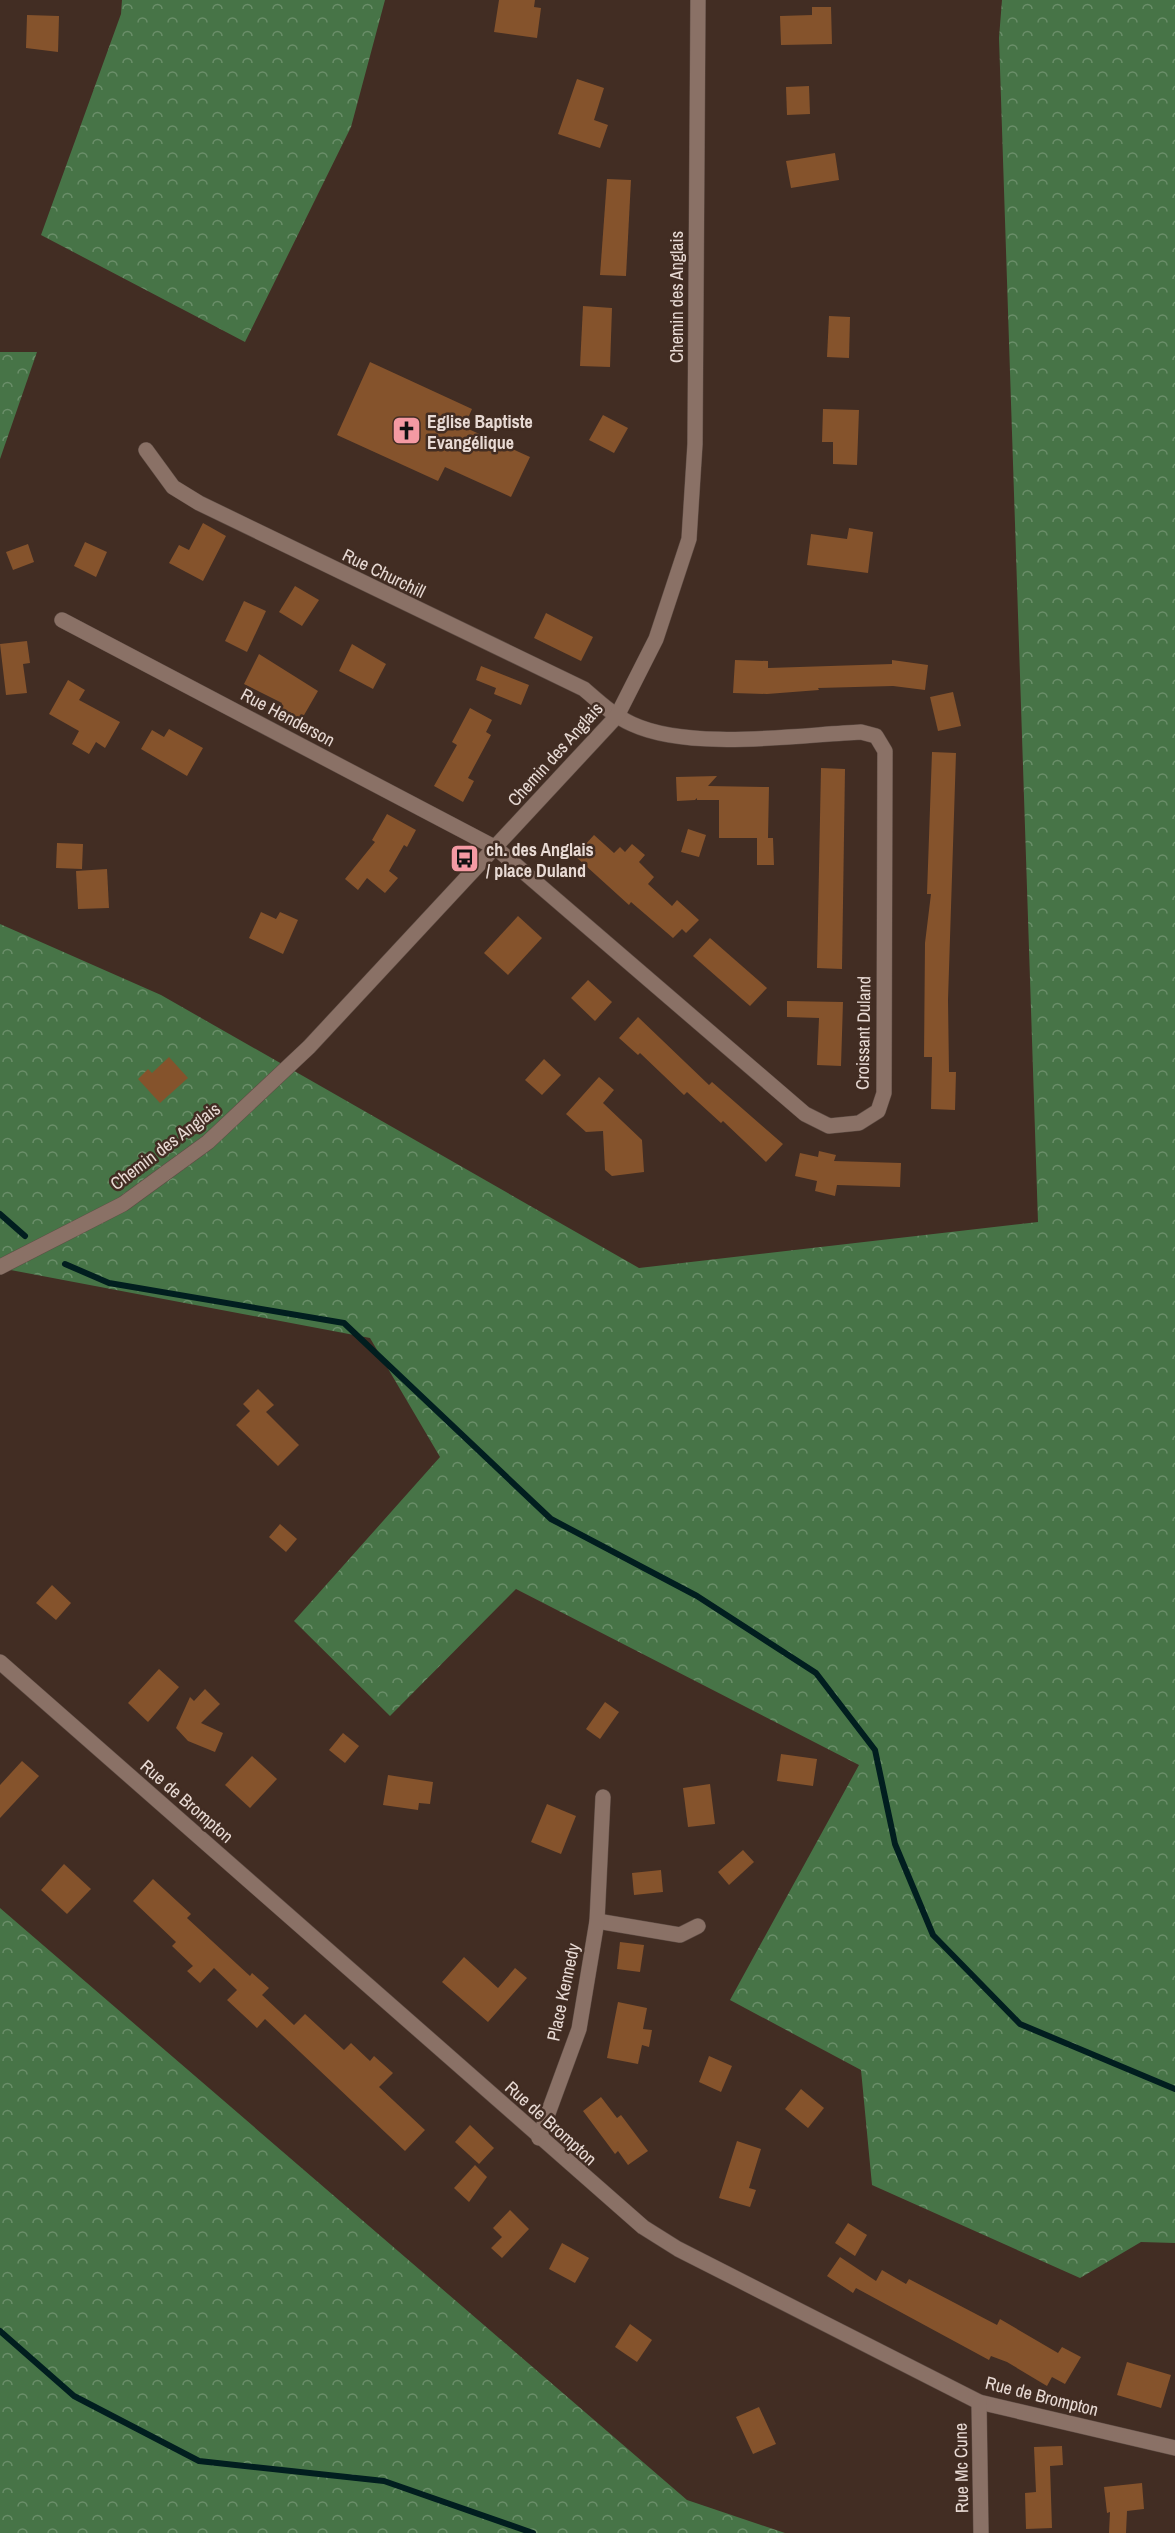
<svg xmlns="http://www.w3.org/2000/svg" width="1175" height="2533" font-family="'Archivo Narrow',sans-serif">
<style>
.forest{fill:url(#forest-crowns)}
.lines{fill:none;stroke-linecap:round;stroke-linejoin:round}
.stream{stroke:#011e1f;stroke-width:6}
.building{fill:#85532c}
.minor-casing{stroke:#5e4c44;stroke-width:16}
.minor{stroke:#8a7166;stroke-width:15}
.labels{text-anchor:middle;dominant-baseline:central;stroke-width:5;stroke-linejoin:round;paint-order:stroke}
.street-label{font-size:18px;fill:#e8dad4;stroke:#422d23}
.poi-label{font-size:18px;font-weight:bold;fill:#e8dad4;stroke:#422d23;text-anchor:start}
</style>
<defs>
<pattern id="forest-crowns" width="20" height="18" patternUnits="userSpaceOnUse" patternTransform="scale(1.5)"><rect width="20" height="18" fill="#477447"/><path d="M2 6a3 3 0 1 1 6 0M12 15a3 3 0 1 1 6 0" fill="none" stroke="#6a8e69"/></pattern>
</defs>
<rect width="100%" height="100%" fill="#422d23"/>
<g class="forest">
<path d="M122,0H385L351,127L245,342L41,235L121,14Z"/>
<path d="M1002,0H1175V2243L1141,2242L1080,2278L872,2185L861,2070L730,2000L859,1765L516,1589L390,1716L294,1621L440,1457L370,1338L0,1268V924L161,995L639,1268L1038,1222L999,38Z"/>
<path d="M0,352H37L0,459Z"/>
<path d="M0,1908L687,2500L785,2533H0Z"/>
</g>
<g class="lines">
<g class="stream">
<path d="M0,1214L25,1236"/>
<path d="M65,1264L109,1283L344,1323L551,1519L697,1596L816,1673L875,1750L895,1844L933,1935L1020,2024L1175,2089"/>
<path d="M0,2331L74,2396L199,2461L384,2481L533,2533"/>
</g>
</g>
<g class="building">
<path d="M499,0H535L534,7L541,8L537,38L494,32Z"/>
<path d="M812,7H831L832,44L781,45L780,16L812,15Z"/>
<path d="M27,15L59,16L58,52L26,48Z"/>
<path d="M577,79L604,88L594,120L608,125L600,148L558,134Z"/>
<path d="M809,86L810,114L787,115L786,87Z"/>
<path d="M835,153L839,180L791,188L786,161Z"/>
<path d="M607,179L631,180L626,276L600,275Z"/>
<path d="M583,306L612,308L610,367L580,366Z"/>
<path d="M829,316L850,317L849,358L827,357Z"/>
<path d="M370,362L472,409L464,427L530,457L511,497L445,467L438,481L337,435Z"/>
<path d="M823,409L859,410L857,465L833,464V442H822Z"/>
<path d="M603,415L628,428L614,453L589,440Z"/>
<path d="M203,523L226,536L203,581L169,563L179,545L189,550Z"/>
<path d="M849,528L873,532L868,573L807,565L811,534L847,539Z"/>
<path d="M85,542L107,552L96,577L74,566Z"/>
<path d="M28,544L34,562L13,570L6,552Z"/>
<path d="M295,586L319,600L302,626L279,612Z"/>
<path d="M244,601L266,611L247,652L225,641Z"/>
<path d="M546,613L593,637L581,661L534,638Z"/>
<path d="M27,641L30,663L23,664L27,693L6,695L0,644Z"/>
<path d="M352,644L386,664L373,689L339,671Z"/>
<path d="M259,654L318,691L300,722L279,709L282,703L244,684Z"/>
<path d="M735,660L768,661V668L892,664V660L928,665L925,690L893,686L818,688L819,690L767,694L733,693Z"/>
<path d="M481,666L529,685L521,705L494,694L496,688L476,680Z"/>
<path d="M68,680L85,690L79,700L120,722L105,748L96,742L89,754L72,744L79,731L49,714Z"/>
<path d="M953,692L961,726L938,731L930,697Z"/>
<path d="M470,708L492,720L486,732L491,735L468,778L474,781L463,802L434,786L457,745L452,742Z"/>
<path d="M169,729L203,748L187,776L141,749L152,730L164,737Z"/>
<path d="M932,752L956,753L948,1000L949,1072H956L955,1110L931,1109L932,1057H924L925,943L931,894H927Z"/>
<path d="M821,768L845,769L842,969L817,968Z"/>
<path d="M717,776L708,786L769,787L768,838H773L774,865H757V838H763H719V800H697V798L695,800L677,801L676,777Z"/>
<path d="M387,814L416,830L407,847L404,845L389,871L398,878L385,893L367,878L358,890L345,879L375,842L372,840Z"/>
<path d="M688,829L706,835L699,857L681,852Z"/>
<path d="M594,835L614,853L620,847L625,852L632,844L645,855L639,862L654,877L648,884L672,906L677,900L699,920L686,933L682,929L673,938L631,902L629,905L575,856Z"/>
<path d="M57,843L83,844L82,869L56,868Z"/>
<path d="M107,869L109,908L78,909L76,871Z"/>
<path d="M261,912L276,919L280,912L298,920L283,954L249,938Z"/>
<path d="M518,916L542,938L508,975L484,953Z"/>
<path d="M710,938L767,988L750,1006L693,956Z"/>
<path d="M588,980L612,1002L595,1021L571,998Z"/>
<path d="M787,1001L843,1002L841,1066L817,1065L819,1018L787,1017Z"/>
<path d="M638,1017L709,1085L712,1082L783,1144L766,1162L723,1121L721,1123L687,1092L684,1095L640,1053L638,1055L619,1038Z"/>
<path d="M169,1057L188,1078L160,1103L138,1079L148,1069L152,1073Z"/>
<path d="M544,1059L561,1075L542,1095L525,1080Z"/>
<path d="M599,1077L614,1090L603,1103L642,1140L644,1172L612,1176L605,1170L603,1131L586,1132L566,1114Z"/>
<path d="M819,1151L836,1155L834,1161L901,1163L900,1187L837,1185L835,1196L815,1191L817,1181L795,1176L800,1153L818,1157Z"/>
<path d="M258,1389L274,1405L266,1412L299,1445L278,1466L236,1425L250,1411L243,1404Z"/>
<path d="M280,1524L297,1539L286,1552L269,1537Z"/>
<path d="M52,1585L71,1603L56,1620L36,1603Z"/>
<path d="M159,1669L179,1687L148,1722L128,1703Z"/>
<path d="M205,1689L220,1704L201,1723L223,1733L215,1752L188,1741L176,1728L190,1697L194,1701Z"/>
<path d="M605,1702L619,1712L600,1739L586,1729Z"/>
<path d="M343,1733L359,1746L345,1763L329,1750Z"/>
<path d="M781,1754L817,1759L813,1786L777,1781Z"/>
<path d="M252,1756L277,1779L250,1808L225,1785Z"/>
<path d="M22,1761L39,1776L0,1818V1785Z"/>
<path d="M388,1775L433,1782L430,1804L419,1803L418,1810L383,1805Z"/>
<path d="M710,1784L715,1824L688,1827L683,1788Z"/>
<path d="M547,1804L576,1816L561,1854L531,1842Z"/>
<path d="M743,1850L754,1862L729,1885L718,1872Z"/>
<path d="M64,1864L91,1889L67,1914L41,1890Z"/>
<path d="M661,1870L663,1892L634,1895L632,1873Z"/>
<path d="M153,1879L191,1914L187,1918L250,1976L252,1973L269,1988L262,1995L294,2025L305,2014L344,2050L351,2043L370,2061L374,2056L393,2073L379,2087L425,2130L405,2151L265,2019L257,2028L227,2000L237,1990L214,1968L200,1983L187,1971L193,1966L172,1946L176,1942L133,1901Z"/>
<path d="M620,1942L644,1945L640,1972L617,1969Z"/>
<path d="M464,1957L498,1988L515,1968L527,1978L488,2022L442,1982Z"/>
<path d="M618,2002L647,2008L643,2029L652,2030L649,2047L642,2045L638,2064L607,2058Z"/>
<path d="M709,2056L732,2066L721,2092L699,2082Z"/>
<path d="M801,2089L824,2108L808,2128L785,2109Z"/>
<path d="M601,2097L617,2118L621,2115L648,2151L628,2165L618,2151L615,2154L583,2111Z"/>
<path d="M470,2125L494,2148L479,2164L455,2142Z"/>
<path d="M737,2141L761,2149L749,2188L756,2190L750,2207L719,2198Z"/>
<path d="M475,2165L487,2177L469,2202L454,2188Z"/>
<path d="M510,2210L529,2229L502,2258L491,2248L502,2237L493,2228Z"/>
<path d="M848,2223L867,2235L855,2256L835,2243Z"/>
<path d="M562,2243L589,2258L575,2283L549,2269Z"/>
<path d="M840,2257L876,2281L882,2270L906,2284L909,2279L997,2325L1000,2319L1058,2353L1062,2347L1081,2357L1065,2384L1052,2377L1047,2386L1007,2362L991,2356L989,2360L856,2288L853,2293L827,2276Z"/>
<path d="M630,2324L652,2340L637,2362L615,2347Z"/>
<path d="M1127,2362L1171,2375L1161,2408L1117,2395Z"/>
<path d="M759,2407L776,2444L753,2454L736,2417Z"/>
<path d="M1062,2446L1063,2465L1050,2466L1052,2528L1026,2529L1025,2493L1036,2492L1034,2447Z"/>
<path d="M1142,2483L1144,2509L1127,2511L1126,2533H1109L1110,2512L1107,2513L1104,2487Z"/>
</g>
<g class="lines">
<defs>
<g id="minor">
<path d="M62,620L496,848L805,1114L829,1126L859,1123L878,1111L884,1093L885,751L876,736L861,732C797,735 690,751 632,724C614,716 599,702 584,689L199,503L173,487L146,450"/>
<path d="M0,1267L123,1204L208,1142L309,1047L617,716L656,639L689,539L695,444L698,0"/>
<path d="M0,1662L643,2227L678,2249L979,2402L1175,2448"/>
<path d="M597,1921L680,1935L698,1926"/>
<path d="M539,2138L579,2029L597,1921L603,1797"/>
<path d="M979,2402L981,2533"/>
</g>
</defs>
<use href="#minor" class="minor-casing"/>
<use href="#minor" class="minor"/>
</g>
<defs>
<symbol id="church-square" viewBox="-11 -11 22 22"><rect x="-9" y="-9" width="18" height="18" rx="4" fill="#f49aa3" stroke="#422d23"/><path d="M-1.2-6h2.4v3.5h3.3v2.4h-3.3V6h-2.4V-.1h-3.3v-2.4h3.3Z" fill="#111"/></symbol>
<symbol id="bus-square" viewBox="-11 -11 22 22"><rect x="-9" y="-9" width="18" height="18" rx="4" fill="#f49aa3" stroke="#422d23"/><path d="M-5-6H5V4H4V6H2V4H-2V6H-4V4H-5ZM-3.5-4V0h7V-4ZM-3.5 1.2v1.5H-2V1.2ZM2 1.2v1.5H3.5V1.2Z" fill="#111"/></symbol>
</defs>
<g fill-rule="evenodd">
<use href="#church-square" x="390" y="414" width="33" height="33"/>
<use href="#bus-square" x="448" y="842" width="33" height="33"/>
</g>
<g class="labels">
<g class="street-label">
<text transform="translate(676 297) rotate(-90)">Chemin des Anglais</text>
<text transform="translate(384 573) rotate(26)">Rue Churchill</text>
<text transform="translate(288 717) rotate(28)">Rue Henderson</text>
<text transform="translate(555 754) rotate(-48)">Chemin des Anglais</text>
<text transform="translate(863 1033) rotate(-89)">Croissant Duland</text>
<text transform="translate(165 1146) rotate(-37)">Chemin des Anglais</text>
<text transform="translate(187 1801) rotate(41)">Rue de Brompton</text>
<text transform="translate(563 1992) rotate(-78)">Place Kennedy</text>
<text transform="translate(551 2123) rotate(42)">Rue de Brompton</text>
<text transform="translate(1042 2396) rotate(14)">Rue de Brompton</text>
<text transform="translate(961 2468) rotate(-91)">Rue Mc Cune</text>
</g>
<g class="poi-label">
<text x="427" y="421">Eglise Baptiste<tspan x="427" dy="21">Evangélique</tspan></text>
<text x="486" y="849">ch. des Anglais<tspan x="486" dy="21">/ place Duland</tspan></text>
</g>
</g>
</svg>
